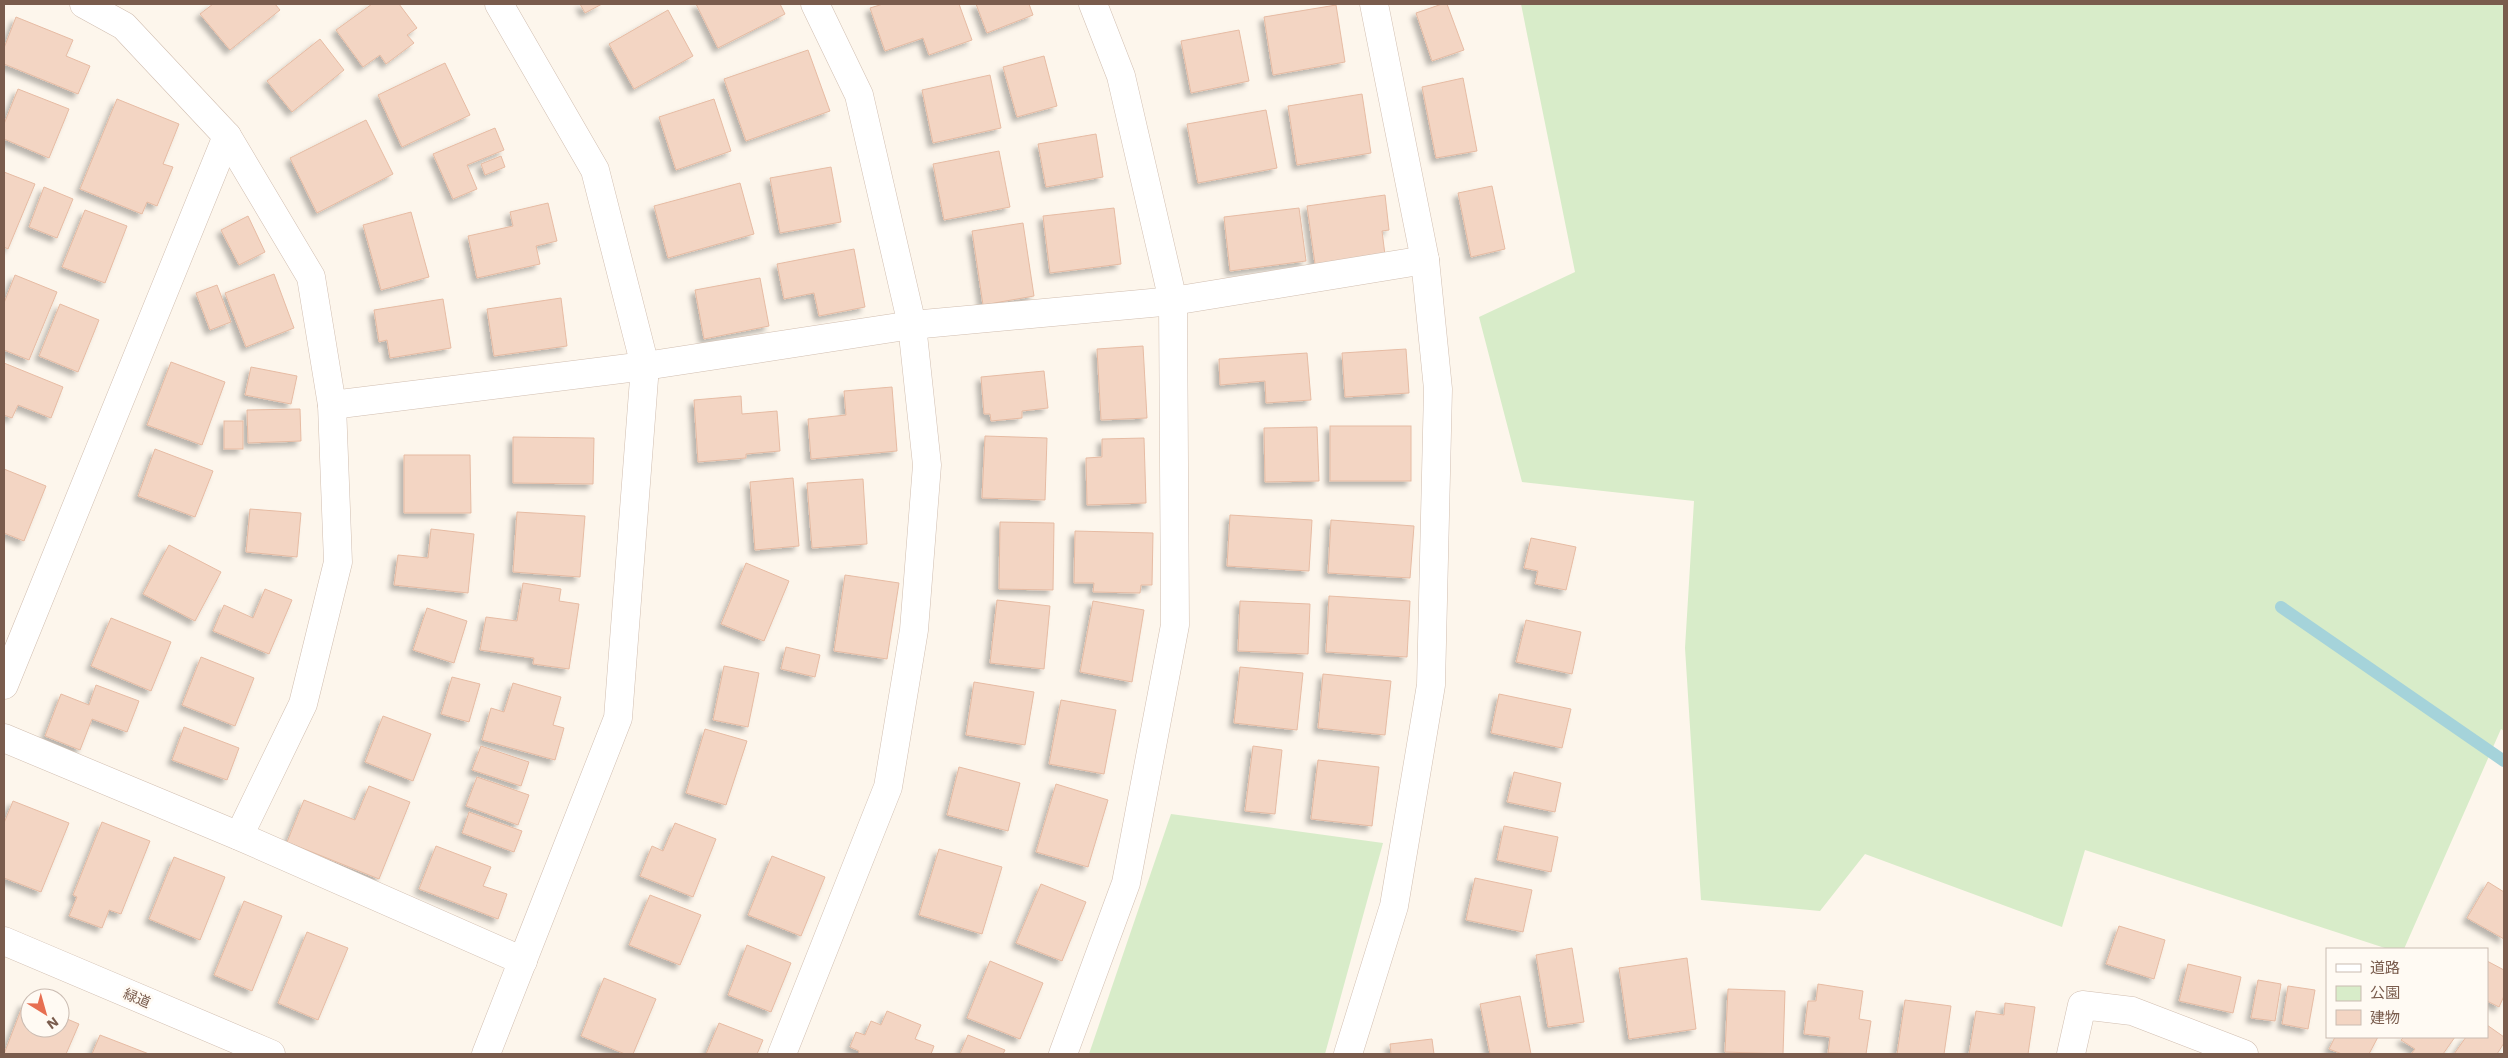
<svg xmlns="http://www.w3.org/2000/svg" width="2508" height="1058" font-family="'Work Sans','Noto Sans JP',sans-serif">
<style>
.green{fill:#d8ecc9}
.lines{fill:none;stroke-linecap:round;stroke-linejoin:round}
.stream{stroke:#a5d3da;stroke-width:12}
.building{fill:#f3d5c3;stroke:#e6bba3;filter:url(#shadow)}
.pedestrian-casing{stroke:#d1beb0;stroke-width:29}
.minor-casing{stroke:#d1beb0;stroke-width:29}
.tertiary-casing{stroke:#d1beb0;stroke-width:29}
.pedestrian{stroke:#fff;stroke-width:28}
.minor{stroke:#fff;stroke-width:28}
.tertiary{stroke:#fff;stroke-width:28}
.labels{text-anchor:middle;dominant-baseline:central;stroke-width:5;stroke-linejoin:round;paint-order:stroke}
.street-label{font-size:14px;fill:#7a5c4d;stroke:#fffaf3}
</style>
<defs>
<filter id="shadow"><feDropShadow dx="-4.5" dy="4.5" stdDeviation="2.5" flood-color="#0004"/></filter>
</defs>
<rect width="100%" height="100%" fill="#fdf6ec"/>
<g class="green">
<path d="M1521,4H2504V731L2501,729L2404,949H2388L2085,850L2062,927L1865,854L1820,911L1701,900L1685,648L1694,501L1522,482L1479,317L1575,272Z"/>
<path d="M1171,814L1383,843L1325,1054H1089Z"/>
</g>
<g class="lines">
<path class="stream" d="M2281,607L2504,761"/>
</g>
<g class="building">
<path d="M213,4H275L280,10L230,50L200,14Z"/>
<path d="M372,4H399L417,28L407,35L414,43L386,64L380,55L363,67L336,30Z"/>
<path d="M580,4H602L585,13Z"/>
<path d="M696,4H780L785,14L718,48Z"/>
<path d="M883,4H959L972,40L929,55L923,38L885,51L870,8Z"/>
<path d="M976,4H1029L1033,15L987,33Z"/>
<path d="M1442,4H1447L1464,50L1432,61L1416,13Z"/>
<path d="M1336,5L1345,62L1273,75L1264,17Z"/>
<path d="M668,10L693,56L634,89L609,44Z"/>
<path d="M16,17L73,40L66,56L90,66L78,94L4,64V48Z"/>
<path d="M1239,30L1249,81L1191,93L1181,41Z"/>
<path d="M320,39L344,70L292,112L267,81Z"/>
<path d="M808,50L830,111L746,141L724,79Z"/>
<path d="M1044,56L1057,106L1017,117L1003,67Z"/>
<path d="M445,63L470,115L402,147L378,95Z"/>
<path d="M990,75L1001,128L933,143L922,90Z"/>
<path d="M1463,78L1477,151L1436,158L1422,87Z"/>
<path d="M18,89L69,109L49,158L4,139V124Z"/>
<path d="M1362,94L1371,153L1297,165L1288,106Z"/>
<path d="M117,99L179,124L163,164L173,167L157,206L147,202L142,214L80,189Z"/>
<path d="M714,99L731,151L676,170L659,117Z"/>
<path d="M1266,110L1277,168L1198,183L1187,124Z"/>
<path d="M366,120L393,174L317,213L290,158Z"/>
<path d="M495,128L504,150L467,165L477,189L453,199L433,154Z"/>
<path d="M1096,134L1103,177L1046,187L1038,144Z"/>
<path d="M999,151L1010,207L944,220L933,164Z"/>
<path d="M501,156L505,167L485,175L481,164Z"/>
<path d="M831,167L841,222L780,233L770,178Z"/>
<path d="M4,172L35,184L8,249L4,247Z"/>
<path d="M740,183L754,234L668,258L654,206Z"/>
<path d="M1492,186L1505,249L1471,257L1458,193Z"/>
<path d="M44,187L73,199L57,238L29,227Z"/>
<path d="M1385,195L1389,230L1382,231L1385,255L1315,264L1307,206Z"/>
<path d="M548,203L557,241L536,246L540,264L477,278L468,236L513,226L510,212Z"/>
<path d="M1114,208L1121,264L1050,273L1043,216Z"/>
<path d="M1299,208L1306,261L1230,271L1224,217Z"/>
<path d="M85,210L127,226L105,283L62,267Z"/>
<path d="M411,212L429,277L381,290L363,225Z"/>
<path d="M248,216L265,252L239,265L221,230Z"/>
<path d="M1023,223L1034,296L983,305L972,231Z"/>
<path d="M854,249L865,307L819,316L814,293L784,299L777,264Z"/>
<path d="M274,274L294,328L246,347L225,293Z"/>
<path d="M15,275L57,292L29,360L4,350V303Z"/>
<path d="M760,278L769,326L704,339L695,290Z"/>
<path d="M217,285L231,322L210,330L196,293Z"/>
<path d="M561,298L567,346L494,356L487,309Z"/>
<path d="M443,299L451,348L390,358L387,340L379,342L374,310Z"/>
<path d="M60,304L99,320L78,372L39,356Z"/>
<path d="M1143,346L1147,418L1101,420L1097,349Z"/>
<path d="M1406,349L1409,393L1345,397L1342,353Z"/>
<path d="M1307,353L1311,400L1266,403L1265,381L1220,385L1219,359Z"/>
<path d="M171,362L225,382L202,445L147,425Z"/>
<path d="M4,363L63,387L51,418L18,405L12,418L4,415Z"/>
<path d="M251,367L297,376L291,404L245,395Z"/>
<path d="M1044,371L1048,408L1022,411V418L991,421L990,414H984L981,377Z"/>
<path d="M892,387L897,451L811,459L808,419L846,415L844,391Z"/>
<path d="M741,396L742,414L777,411L780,451L746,454V458L698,462L694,400Z"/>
<path d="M300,409L301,441L248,443L247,410Z"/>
<rect x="224" y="421" width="19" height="28"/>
<rect x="1330" y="426" width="81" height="55"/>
<path d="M1317,427L1319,481L1265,482L1264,428Z"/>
<path d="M985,436L1047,438L1045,500L982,498Z"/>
<path d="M513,437L594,438L593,484L513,483Z"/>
<path d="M1144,438L1146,503L1087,505L1086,458L1102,457V439Z"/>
<path d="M155,449L213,471L195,517L138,496Z"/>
<path d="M404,455H470L471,513H404Z"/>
<path d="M4,469L46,486L24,541L4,533Z"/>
<path d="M793,478L799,546L755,550L750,482Z"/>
<path d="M863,479L867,544L812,548L807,483Z"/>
<path d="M250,509L301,513L297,557L246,552Z"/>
<path d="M517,512L585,516L580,577L513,572Z"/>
<path d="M1230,515L1312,520L1309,571L1227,566Z"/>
<path d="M1331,520L1414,526L1410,578L1328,573Z"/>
<path d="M1000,522L1054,523L1053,590L999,589Z"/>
<path d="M431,529L474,534L468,593L394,585L398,555L428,558Z"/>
<path d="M1075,531L1153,533L1152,585H1141L1140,593L1093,592L1094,583H1074Z"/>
<path d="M1531,538L1576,547L1566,590L1535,584L1538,571L1524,568Z"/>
<path d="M169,545L221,572L195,621L143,594Z"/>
<path d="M746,563L789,581L764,641L721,624Z"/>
<path d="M845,575L899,583L887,659L834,651Z"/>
<path d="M523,583L561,589L559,601L579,604L569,669L533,664L534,658L480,650L486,617L517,621Z"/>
<path d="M265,589L292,600L269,654L213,631L224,605L253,618Z"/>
<path d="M1329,596L1410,601L1407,657L1326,652Z"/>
<path d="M997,600L1050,606L1044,669L990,663Z"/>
<path d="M1093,601L1144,610L1132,682L1080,672Z"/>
<path d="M1240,601L1310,604L1308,654L1238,651Z"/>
<path d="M427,608L467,621L454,663L413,650Z"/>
<path d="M111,618L171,642L151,691L91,666Z"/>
<path d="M1526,620L1581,632L1572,674L1516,662Z"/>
<path d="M786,647L820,655L815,677L781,669Z"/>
<path d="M201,657L254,678L235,726L182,705Z"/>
<path d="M724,666L759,673L748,727L713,720Z"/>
<path d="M1240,667L1303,673L1297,730L1234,723Z"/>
<path d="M1323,674L1391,681L1385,735L1318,728Z"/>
<path d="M452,677L480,684L469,722L441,714Z"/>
<path d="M974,682L1034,692L1025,745L966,735Z"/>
<path d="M513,683L561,697L553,725L564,728L555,760L482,740L491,708L504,712Z"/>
<path d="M96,685L139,701L127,732L92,719L80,750L45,736L61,694L89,705Z"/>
<path d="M1499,694L1571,709L1562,748L1491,733Z"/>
<path d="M1061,700L1116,710L1104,774L1049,764Z"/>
<path d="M383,716L431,734L413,781L365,762Z"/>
<path d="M184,727L239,748L227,780L172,760Z"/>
<path d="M705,729L747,741L726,805L686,793Z"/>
<path d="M481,746L529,762L521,786L472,770Z"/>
<path d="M1253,746L1282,750L1275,814L1245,811Z"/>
<path d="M1318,760L1379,767L1372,826L1311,819Z"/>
<path d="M959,767L1020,783L1008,831L947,815Z"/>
<path d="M1514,772L1561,783L1555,812L1507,802Z"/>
<path d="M477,777L529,795L518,825L466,806Z"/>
<path d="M1056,784L1108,800L1088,867L1036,852Z"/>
<path d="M369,786L410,802L379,879L287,842L304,800L355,820Z"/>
<path d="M13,801L69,823L41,892L4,878V823Z"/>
<path d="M469,812L522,831L514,852L462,833Z"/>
<path d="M102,822L150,841L121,914L109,910L102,928L69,916L77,897L73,895Z"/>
<path d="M675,823L716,839L693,897L640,876L652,846L663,851Z"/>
<path d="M1504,826L1558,837L1551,872L1497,860Z"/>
<path d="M436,846L491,867L483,886L507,894L498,919L419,889Z"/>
<path d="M939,849L1002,867L982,934L919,915Z"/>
<path d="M772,856L825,877L801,936L748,915Z"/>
<path d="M174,857L225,877L200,940L149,919Z"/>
<path d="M1475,878L1532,890L1523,932L1466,920Z"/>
<path d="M2488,882L2504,892V939L2467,918Z"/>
<path d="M1041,884L1086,902L1062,961L1016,943Z"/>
<path d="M650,895L701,915L680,965L629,945Z"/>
<path d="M244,901L282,916L252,991L214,975Z"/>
<path d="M2119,926L2165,940L2154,979L2106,964Z"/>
<path d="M307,932L348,948L318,1020L278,1003Z"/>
<path d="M747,945L791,963L771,1012L728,995Z"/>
<path d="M1572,948L1584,1022L1548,1027L1536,955Z"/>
<path d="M1687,958L1696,1029L1629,1039L1619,968Z"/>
<path d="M990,961L1043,983L1020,1039L967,1018Z"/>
<path d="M2487,961L2504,970V996L2499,1007L2487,1001Z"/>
<path d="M2188,964L2241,977L2233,1013L2179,1001Z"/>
<path d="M604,978L656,999L633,1054H625L581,1036Z"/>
<path d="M2258,980L2281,984L2275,1021L2251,1018Z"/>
<path d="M1818,984L1863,991L1859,1019L1871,1021L1866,1054L1828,1053L1830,1037L1804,1034L1808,1001H1816Z"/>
<path d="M2288,986L2315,990L2308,1029L2282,1024Z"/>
<path d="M1728,989L1785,991L1783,1054L1725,1052Z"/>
<path d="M1520,996L1531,1054H1490L1480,1004Z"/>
<path d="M1905,1000L1951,1006L1944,1054H1897Z"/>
<path d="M24,1002L30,1004V1028H60V1016L79,1024L66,1054H4Z"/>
<path d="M2005,1003L2035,1007L2028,1054H1969L1976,1011L2004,1015Z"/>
<path d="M887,1011L921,1025L915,1039L934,1046L931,1054H858L859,1051L850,1047L856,1032L865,1035L871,1021L881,1025Z"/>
<path d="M719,1023L763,1040L757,1054H706Z"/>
<path d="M2487,1025L2504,1037V1043L2497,1054H2454L2466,1037H2487Z"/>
<path d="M100,1035L149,1054H92Z"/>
<path d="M968,1035L1005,1050L1003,1054H960Z"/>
<path d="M2335,1037H2378L2369,1054H2342L2329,1049Z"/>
<path d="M2404,1037H2455L2443,1054H2411L2415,1049L2401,1040Z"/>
<path d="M1432,1039L1434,1054H1391L1390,1044Z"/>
</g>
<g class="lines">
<defs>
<path id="pedestrian" d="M4,941L271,1054"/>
<g id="minor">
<path d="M84,4L124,26L227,136L311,277L332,405L338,562L303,704L239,836"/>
<path d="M332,405L645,366L912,325L1173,301L1425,260"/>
<path d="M4,685L227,136"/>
<path d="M4,738L239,836L523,961"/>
<path d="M782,1054L888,787L914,630L927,465L912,325L859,95L815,4"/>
<path d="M1063,1054L1126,883L1175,625L1173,301L1121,76L1093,4"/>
<path d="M1348,1054L1394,906L1431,685L1438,389L1425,260L1374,4"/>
<path d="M2071,1054L2082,1005L2132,1011L2244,1054"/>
</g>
<path id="tertiary" d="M486,1054L618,718L645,366L595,170L499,4"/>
</defs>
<use href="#pedestrian" class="pedestrian-casing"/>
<use href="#minor" class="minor-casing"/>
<use href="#tertiary" class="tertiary-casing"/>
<use href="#pedestrian" class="pedestrian"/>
<use href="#minor" class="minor"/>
<use href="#tertiary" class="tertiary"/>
</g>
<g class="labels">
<g class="street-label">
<text transform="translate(137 998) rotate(23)">緑道</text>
</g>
</g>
<rect width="2508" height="1058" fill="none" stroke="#7a5c4d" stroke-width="10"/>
<rect x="2326" y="948" width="162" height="90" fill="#fffaf3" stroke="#cabbb1"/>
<rect x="2336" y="964" width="25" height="8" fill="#ffffff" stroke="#cabbb1"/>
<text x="2370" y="973" font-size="15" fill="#7a5c4d">道路</text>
<rect x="2336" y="986" width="25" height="15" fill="#d8ecc9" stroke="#cabbb1"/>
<text x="2370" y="998" font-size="15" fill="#7a5c4d">公園</text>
<rect x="2336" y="1010" width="25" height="15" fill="#f3d5c3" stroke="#cabbb1"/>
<text x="2370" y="1023" font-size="15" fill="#7a5c4d">建物</text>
<g transform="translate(45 1013) rotate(143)"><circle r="24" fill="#fffaf3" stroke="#cabbb1"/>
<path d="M0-4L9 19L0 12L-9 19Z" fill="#e76f51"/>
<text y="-8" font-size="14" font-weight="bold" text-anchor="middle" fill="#7a5c4d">N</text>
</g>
</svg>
